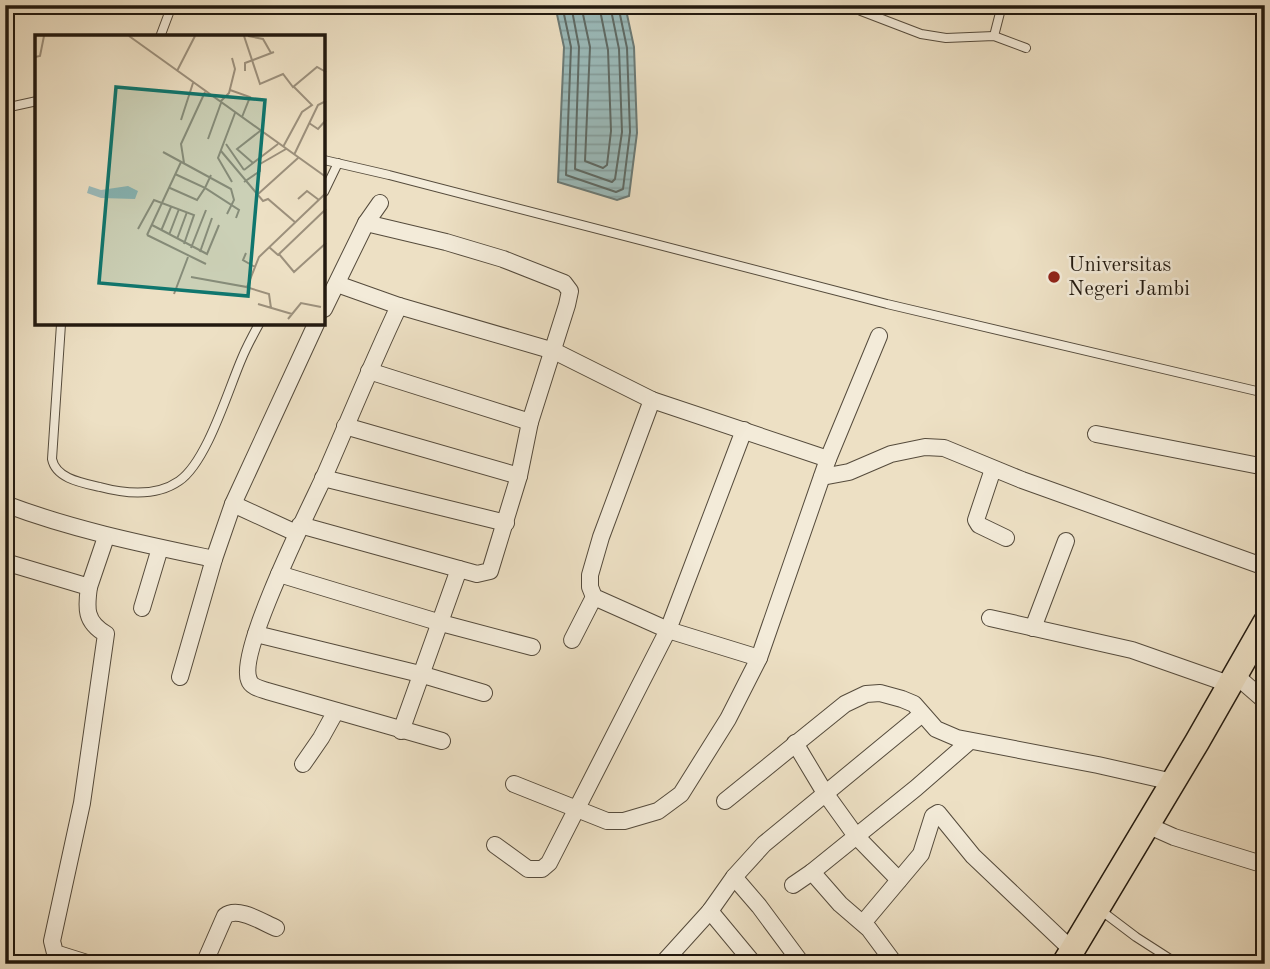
<svg xmlns="http://www.w3.org/2000/svg" width="1270" height="969" font-family="'Old Standard TT',serif">
<style>
.water{fill:url(#water-rules);stroke:#6b7a76;stroke-width:2}
.lines{fill:none;stroke-linecap:round;stroke-linejoin:round}
.shore{stroke:#5e6a65;stroke-width:2}
.service-casing{stroke:#554b3c;stroke-width:10}
.minor-casing{stroke:#554b3c;stroke-width:18}
.trunk-casing{stroke:#22190f;stroke-width:27}
.service{stroke:#f3ebd9;stroke-width:8}
.minor{stroke:#f3ebd9;stroke-width:16}
.trunk{stroke:#ede0c4;stroke-width:24}
.poi-dot{fill:#8f2418;stroke:#f3ebd9;stroke-width:2.5}
.labels{text-anchor:middle;dominant-baseline:central;stroke-width:5;stroke-linejoin:round;paint-order:stroke}
.poi-label{font-size:21px;fill:#22190f;stroke:#f3ebd9;text-anchor:start}
.inset-road{fill:none;stroke:#9c907c;stroke-width:2}
.view{fill:#0f766e;fill-opacity:0.15;stroke:#0f766e;stroke-width:3.5}
.inset-edge{fill:none;stroke:#22190f;stroke-width:3.5}
</style>
<defs>
<pattern id="water-rules" width="6" height="5" patternUnits="userSpaceOnUse" patternTransform="scale(1.75)"><rect width="6" height="5" fill="#9bbbbb"/><path d="M0 2.5h6" fill="none" stroke="#85a0a0"/></pattern>
</defs>
<rect width="100%" height="100%" fill="#ede0c4"/>
<filter id="stains"><feTurbulence type="fractalNoise" baseFrequency=".00286" numOctaves="4"/><feColorMatrix values="0 0 0 0 .2 0 0 0 0 .09 0 0 0 0 .02 0 0 0 .5 -.17"/></filter>
<radialGradient id="worn" r=".72"><stop offset=".6" stop-color="#630" stop-opacity="0"/><stop offset="1" stop-color="#630" stop-opacity=".3"/></radialGradient>
<path class="water" d="M555,5H625L634,47L637,133L629,196L617,200L558,182L564,47Z"/>
<g class="lines">
<g class="shore">
<path d="M562,5L571,47L566,175L616,192L623,189L630,132L627,48L618,5"/>
<path d="M571,5L579,47L575,169L612,182L615,179L622,132L619,49L610,5"/>
<path d="M581,5L590,47L585,161L603,168L607,165L611,131L608,50L599,5"/>
</g>
<defs>
<g id="service">
<path d="M852,5L861,11L921,34L946,38L994,36L1026,48"/>
<path d="M994,36L1002,5"/>
<path d="M160,37L172,5"/>
<path d="M5,108L37,101"/>
<path d="M324,160L389,175L887,304L1265,393"/>
<path d="M324,192L338,163"/>
<path d="M61,324L52,459C56,479 83,483 100,487C126,494 156,497 179,481C207,462 228,390 242,358C247,346 253,335 259,324"/>
<path d="M1099,909L1136,937L1178,964"/>
</g>
<g id="minor">
<path d="M337,284L399,306L554,351L652,400L828,459"/>
<path d="M399,306C372,363 349,420 324,477C309,509 237,653 249,680C251,687 261,689 267,691L442,741"/>
<path d="M324,309L366,223L380,203"/>
<path d="M369,371L530,422"/>
<path d="M345,426L519,476"/>
<path d="M744,430L668,630L759,658"/>
<path d="M1096,434L1265,467"/>
<path d="M993,469L976,520L979,525L1006,538"/>
<path d="M822,477L849,472L891,454L925,447L944,448L1022,480L1265,567"/>
<path d="M323,478L506,523"/>
<path d="M5,504C74,530 143,544 214,559"/>
<path d="M233,504L296,533"/>
<path d="M300,525L477,574L490,571L519,476L530,422L567,305L570,291L564,283L503,259L446,242L366,223"/>
<path d="M5,562L89,587L106,537"/>
<path d="M279,574L441,623L532,647"/>
<path d="M89,587C86,608 85,622 106,634L82,803L52,941L55,953L90,964"/>
<path d="M142,608L160,548"/>
<path d="M990,618L1132,650L1229,684"/>
<path d="M1033,628L1066,541"/>
<path d="M256,634L420,674L484,693"/>
<path d="M572,640L594,597"/>
<path d="M1234,674L1265,701"/>
<path d="M180,677L214,559L233,504L316,324"/>
<path d="M401,731L459,569"/>
<path d="M795,743L825,793L856,836L899,880"/>
<path d="M303,764L321,738L336,711"/>
<path d="M514,784L607,821H624L658,811L681,794L728,719L759,658L828,459L879,336"/>
<path d="M725,801L845,704L866,694L880,693L902,699L914,704L936,729L957,738L1098,765L1173,782"/>
<path d="M1147,825L1174,837L1265,865"/>
<path d="M495,845L528,869H542L549,863L668,630L594,597L590,587V575L601,537L652,400"/>
<path d="M812,872L840,904L869,929L895,964"/>
<path d="M734,877L759,906L802,964"/>
<path d="M793,885L812,872L916,788L970,741"/>
<path d="M710,911L754,964"/>
<path d="M863,923L921,854L933,816L938,813L973,856L1072,950"/>
<path d="M204,964L225,916C238,906 262,922 276,928"/>
<path d="M662,964L710,911L734,877L764,844L922,714"/>
<path d="M844,964H847"/>
</g>
<path id="trunk" d="M1064,964L1197,742L1265,623"/>
</defs>
<use href="#service" class="service-casing"/>
<use href="#minor" class="minor-casing"/>
<use href="#trunk" class="trunk-casing"/>
<use href="#service" class="service"/>
<use href="#minor" class="minor"/>
<use href="#trunk" class="trunk"/>
</g>
<circle class="poi-dot" cx="1054" cy="277" r="7"/>
<g class="labels">
<g class="poi-label">
<text x="1068" y="265">Universitas<tspan x="1068" dy="24">Negeri Jambi</tspan></text>
</g>
</g>
<g transform="translate(35 35)">
<rect width="290" height="290" fill="#ede0c4"/>
<path d="M54,151L66,155L93,151L103,156L100,164L66,163L52,158Z" fill="#9bbbbb"/>
<path class="inset-road" d="M94,1L291,142M209,1L225,49L248,39L258,52L282,32L291,37M213,1L228,4L236,18M0,22L5,21L9,1M142,36L160,1M210,36V28L239,17M195,55L215,62L207,82M185,67L194,58L200,34L197,23M146,85L158,48M274,88L283,94L291,85M173,104L186,68M191,109L209,135M248,112L267,77L277,70L258,51M186,116L228,166L233,164L261,188M128,117L196,154L199,165L192,179M259,120L283,70L291,66M149,128L146,109L170,57M218,128L202,114L225,96M209,135L243,109M140,139L170,153L176,140M197,147L183,123L200,78M209,147L225,136V129L251,114M135,153L162,165L170,153L204,175L201,183M222,160L263,123M263,164L272,156L284,165M117,190L172,219L184,190M103,194L119,165L159,180L149,209M126,196L136,172M112,200L146,127M112,200L171,229M134,200L144,174M142,204L152,177M234,212L243,220L291,174M156,213L171,175M165,217L177,183M211,218L208,225L220,232M244,219L259,237L291,208M156,242L212,252L224,222L291,158M211,252L234,259L236,273M139,259L153,222M223,269L257,279M253,284L266,268L286,272"/>
<path class="view" d="M81,52L230,65L213,261L64,248Z"/>
<rect width="290" height="290" class="inset-edge"/>
</g>
<rect width="1270" height="969" fill="none" stroke="#ede0c4" stroke-width="28"/>
<rect x="7" y="7" width="1256" height="955" fill="none" stroke="#22190f" stroke-width="3.5"/>
<rect x="14" y="14" width="1242" height="941" fill="none" stroke="#22190f" stroke-width="2"/>
<rect width="100%" height="100%" filter="url(#stains)"/>
<rect width="100%" height="100%" fill="url(#worn)"/>
</svg>
